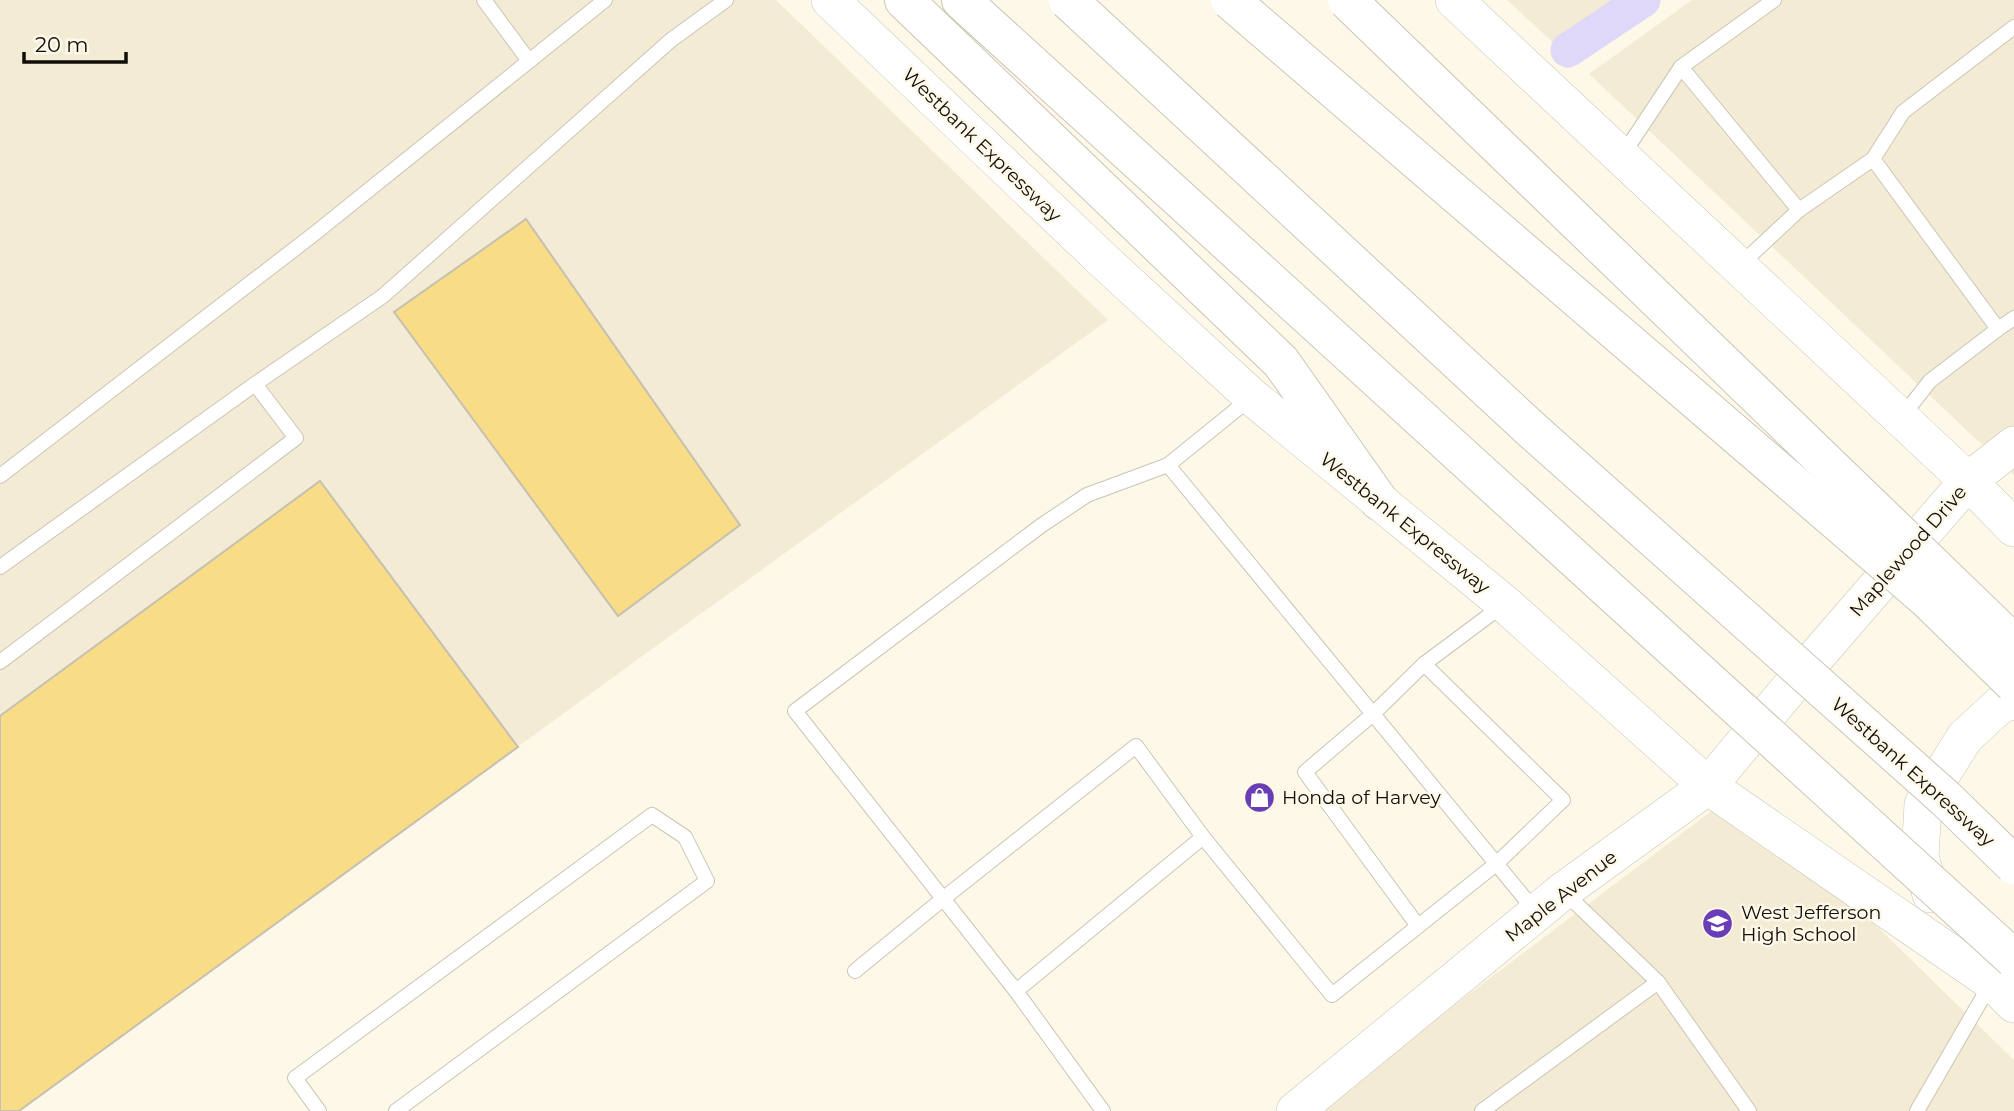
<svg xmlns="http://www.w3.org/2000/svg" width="2014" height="1111" font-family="Montserrat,sans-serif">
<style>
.built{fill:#f3ebd4}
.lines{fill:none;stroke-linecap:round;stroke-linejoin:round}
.canal{stroke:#dfd8f8;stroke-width:35}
.building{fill:#f9dc86;stroke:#c5c0b1;stroke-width:2}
.lane-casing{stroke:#cac5b5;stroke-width:16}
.secondary-casing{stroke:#cac5b5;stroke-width:38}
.highway-casing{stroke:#cac5b5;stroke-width:40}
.lane{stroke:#fff;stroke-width:14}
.secondary{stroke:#fff;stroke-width:37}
.highway{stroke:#fff;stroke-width:38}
.highway-bridge-casing{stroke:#cac5b5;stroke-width:40;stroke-linecap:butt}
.highway-bridge{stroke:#fff;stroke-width:38}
.labels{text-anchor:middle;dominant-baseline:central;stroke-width:5;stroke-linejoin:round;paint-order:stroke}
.street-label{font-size:19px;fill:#100e09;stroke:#fef8e8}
.poi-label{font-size:19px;fill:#100e09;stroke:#fef8e8;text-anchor:start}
</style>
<rect width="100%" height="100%" fill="#fef8e8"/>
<g class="built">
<path d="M0,0H776L1108,320L645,654L19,1111H0Z"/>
<path d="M1507,0H1638L1560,49Z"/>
<path d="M1692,0H2014V475L1589,74Z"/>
<path d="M1738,791L2014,1060V1111H1314Z"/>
</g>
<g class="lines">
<path class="canal" d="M1568,50L1643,0"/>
</g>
<g class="building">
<path d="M526,219L740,525L618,616L394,312Z"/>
<path d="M320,481L518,747L19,1111H0V716Z"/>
</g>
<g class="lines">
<defs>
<g id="lane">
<path d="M484,0L529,61"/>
<path d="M1681,67L1799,210"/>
<path d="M1622,156L1681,67L1774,0"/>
<path d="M1873,159L1903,112L2014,27"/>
<path d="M1740,265L1799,210L1873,159L1998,329L1930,381L1901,418"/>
<path d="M1998,329L2014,318"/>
<path d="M1252,397L1168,465L1536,912"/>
<path d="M0,476L314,234L605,0"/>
<path d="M0,567L255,384"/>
<path d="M0,662L296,438L255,384L383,296L671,40L726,0"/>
<path d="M1563,891L1658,982L1749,1111"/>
<path d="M1418,926L1305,772L1373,714L1424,664L1503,605"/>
<path d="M855,971L944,898L1136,746L1203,837"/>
<path d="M1016,991L1203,837L1332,995L1496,864L1563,800L1424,664"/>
<path d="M319,1111L295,1078L652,815L685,837L707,881L396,1111"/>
<path d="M1103,1111L1016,991L795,711L1042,525L1087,495L1168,465"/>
<path d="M1482,1111L1658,982"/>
<path d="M1917,1111L1991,983"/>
</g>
<g id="secondary">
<path d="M830,0L1104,261L1252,397L1505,604L1708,786L1992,982L2014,1004"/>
<path d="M1454,0L1968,481L2014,528"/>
<path d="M1931,894L1920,857L1923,804L1965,737L2001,704L2014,701"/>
<path d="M1295,1111L1563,891L1708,786L1809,665L1968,481L2014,445"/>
</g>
<g id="highway">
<path d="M904,0L1281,362L1379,501"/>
<path d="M961,0L1161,182"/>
</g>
</defs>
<use href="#lane" class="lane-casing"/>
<use href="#secondary" class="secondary-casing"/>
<use href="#highway" class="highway-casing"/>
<use href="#lane" class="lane"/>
<use href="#secondary" class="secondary"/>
<use href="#highway" class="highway"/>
<defs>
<g id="highway-bridge">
<path d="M1068,0L1533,431L1945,798L2014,865"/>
<path d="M1230,0L1926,598L2014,684"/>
<path d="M1347,0L2014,644"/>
<path d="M1161,182L2014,959"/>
</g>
</defs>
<use href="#highway-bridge" class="highway-bridge-casing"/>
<use href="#highway-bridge" class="highway-bridge"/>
</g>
<defs>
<symbol id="shop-disc" viewBox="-11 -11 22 22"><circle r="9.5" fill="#683db5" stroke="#fef8e8"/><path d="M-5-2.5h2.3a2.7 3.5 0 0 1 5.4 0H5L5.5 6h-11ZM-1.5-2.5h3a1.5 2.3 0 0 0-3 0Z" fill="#fff"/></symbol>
<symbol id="school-disc" viewBox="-11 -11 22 22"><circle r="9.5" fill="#683db5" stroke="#fef8e8"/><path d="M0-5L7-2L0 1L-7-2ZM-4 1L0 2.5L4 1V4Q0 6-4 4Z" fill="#fff"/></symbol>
</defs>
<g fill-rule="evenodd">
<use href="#shop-disc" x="1242" y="780" width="35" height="35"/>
<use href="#school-disc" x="1700" y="906" width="35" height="35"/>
</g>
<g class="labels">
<g class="street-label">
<text transform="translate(982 145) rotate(44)">Westbank Expressway</text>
<text transform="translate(1405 523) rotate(39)">Westbank Expressway</text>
<text transform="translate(1908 551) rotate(-49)">Maplewood Drive</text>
<text transform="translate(1913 772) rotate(42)">Westbank Expressway</text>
<text transform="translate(1561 896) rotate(-38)">Maple Avenue</text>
</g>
<g class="poi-label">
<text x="1282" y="797">Honda of Harvey</text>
<text x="1741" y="912">West Jefferson<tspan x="1741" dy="22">High School</tspan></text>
</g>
</g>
<path d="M24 52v10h102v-10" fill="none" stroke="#100e09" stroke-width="3.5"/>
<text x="35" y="52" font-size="21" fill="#100e09" stroke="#fef8e8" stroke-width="5" paint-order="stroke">20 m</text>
</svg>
